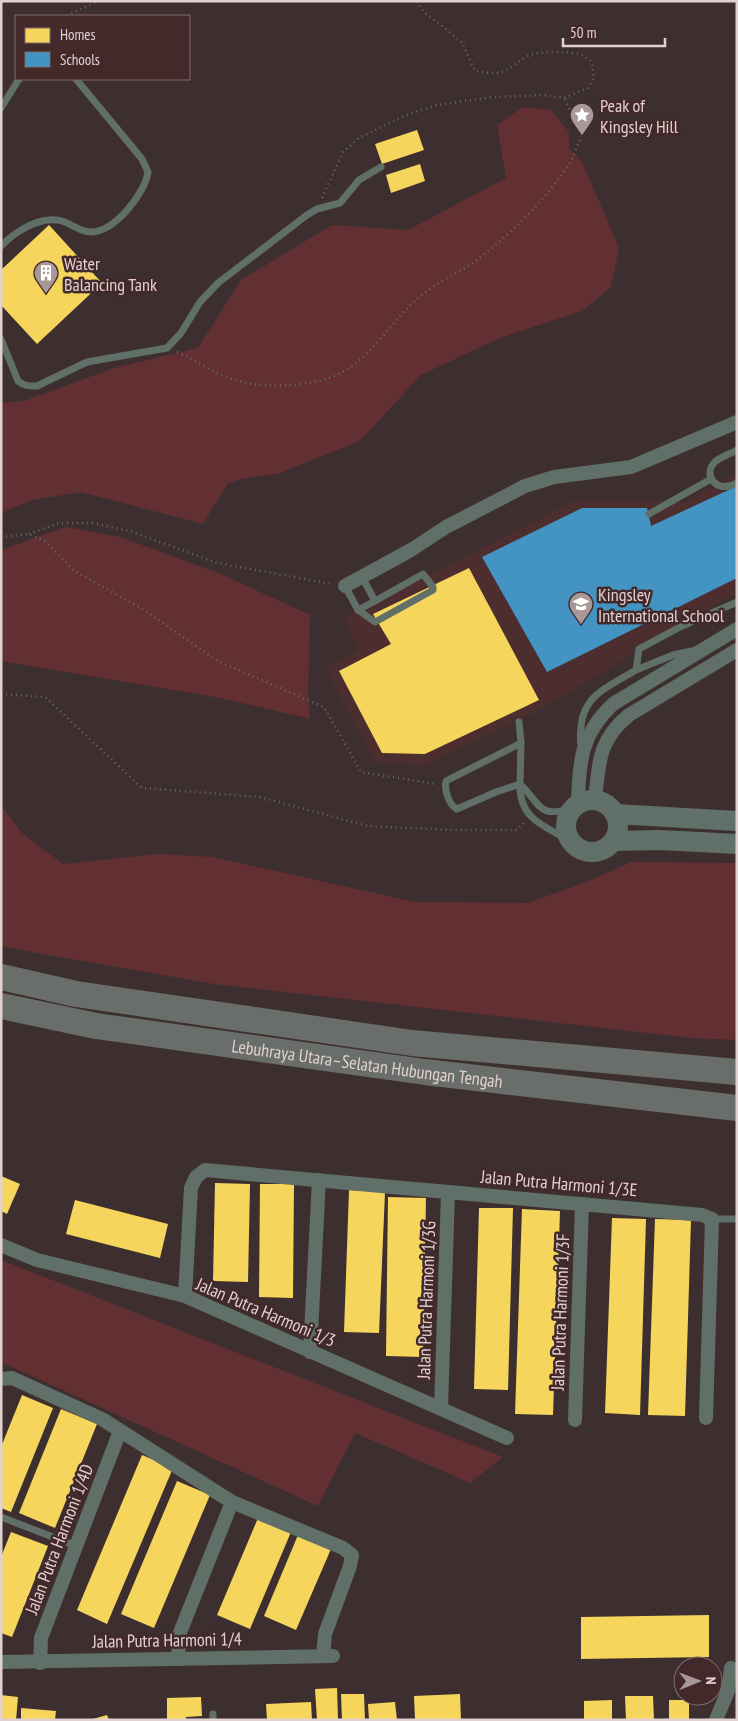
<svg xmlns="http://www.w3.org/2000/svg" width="738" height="1721" font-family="'PT Sans Narrow',sans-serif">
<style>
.built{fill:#4d2e2e}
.green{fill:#623032}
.homes{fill:#f6d55c}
.schools{fill:#4393c3}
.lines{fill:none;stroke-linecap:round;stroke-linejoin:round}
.path{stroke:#666b67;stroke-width:2.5;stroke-dasharray:1 4;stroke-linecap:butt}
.service{stroke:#606f68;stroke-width:7}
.minor{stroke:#606f68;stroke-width:14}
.secondary{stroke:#62706a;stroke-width:20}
.motorway{stroke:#6a6e6a;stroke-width:26}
.labels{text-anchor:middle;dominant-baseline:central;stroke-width:5;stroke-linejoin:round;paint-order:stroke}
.poi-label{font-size:18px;fill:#e2d1d1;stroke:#432929;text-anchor:start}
.street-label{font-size:18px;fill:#e2d1d1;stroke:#432929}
</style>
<rect width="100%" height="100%" fill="#3d2f2f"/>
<path class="built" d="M737,473V592L536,712L424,766L375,762L325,667L358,650L345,617L578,499L685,502Z"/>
<g class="green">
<path d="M523,107L551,110L569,132V148L583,164L619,248L611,287L582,311L500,338L421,375L360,441L277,474L245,478L228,483L203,524L81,492L32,500L1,513V403L24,401L114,368L198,348L241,280L332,225L408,230L506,178L497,125Z"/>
<path d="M66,527L120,537L221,574L310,615L308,697L310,719L221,698L1,661V550Z"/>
<path d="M1,806L23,834L63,864L158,854L212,857L415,902L528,903L594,879L631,862L737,863V1040L692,1038L214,984L9,948L1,945Z"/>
<path d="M1,1260L503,1457L470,1483L355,1433L318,1506L1,1362Z"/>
</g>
<g class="homes">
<path d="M417,130L424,150L382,164L375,144Z"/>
<path d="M420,164L425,181L391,193L386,175Z"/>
<path d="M49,225L102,283L37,344L1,305V270Z"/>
<path d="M469,568L539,700L425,754L382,753L339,671L391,644L373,614Z"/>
<path d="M1,1176L20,1184L7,1214L1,1211Z"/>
<path d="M215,1183L250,1184L248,1282L213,1281Z"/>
<path d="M260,1184H294L293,1298L259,1297Z"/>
<path d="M349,1190L385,1192L379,1333L344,1332Z"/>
<path d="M388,1197L426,1198L423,1357L386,1356Z"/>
<path d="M75,1200L168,1224L160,1258L66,1234Z"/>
<path d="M479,1208H513L508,1390L474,1389Z"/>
<path d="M522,1209L560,1211L553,1415L515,1414Z"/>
<path d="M612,1218L646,1219L640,1415L605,1413Z"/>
<path d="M655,1219L691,1220L685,1416L648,1415Z"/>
<path d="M22,1395L53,1408L11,1512L1,1508V1447Z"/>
<path d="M61,1409L97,1424L55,1528L19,1513Z"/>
<path d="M142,1455L173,1468L107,1624L77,1610Z"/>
<path d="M177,1481L210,1495L154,1628L121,1614Z"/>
<path d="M258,1518L291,1532L250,1629L217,1615Z"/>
<path d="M11,1532L48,1546L12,1637L1,1633V1557Z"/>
<path d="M298,1535L331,1549L296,1630L264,1616Z"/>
<path d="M709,1615V1657L581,1659V1617Z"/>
<path d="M337,1688L338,1720H317L315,1689Z"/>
<path d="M341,1694H364L365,1720H342Z"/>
<path d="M460,1694L461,1720H415L414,1696Z"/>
<path d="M1,1695L18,1697L16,1720H1Z"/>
<path d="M625,1696H653L654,1720H626Z"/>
<path d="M201,1697L202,1716L186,1717V1720H167V1698Z"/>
<path d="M612,1700V1720H584V1701Z"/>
<rect x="669" y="1700" width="20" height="20"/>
<path d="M311,1702L312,1720H267L266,1704Z"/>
<path d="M395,1702L397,1720H369L368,1704Z"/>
<path d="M21,1708L56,1711L55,1720H21Z"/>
<path d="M107,1715L109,1720H93V1719Z"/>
</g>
<path class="schools" d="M737,486V578L547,672L482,557L582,508H647L651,526Z"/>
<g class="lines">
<g class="path">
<path d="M67,16L98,1"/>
<path d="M322,198L343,152L359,138L406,115L437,105L493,97L543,95L564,98L588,88L594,78L592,62C589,60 586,57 582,55C574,51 536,51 528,56C504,69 508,77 475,71L462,42L424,12L416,1"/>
<path d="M177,352C193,359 206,368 221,375C250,388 287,388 318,381C368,371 386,323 423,294C438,282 456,274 471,264C504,242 551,194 571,161C575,153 578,144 582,136L564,98"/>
<path d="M29,534L59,523H92L130,531L217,563L332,584"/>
<path d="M1,537L29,534L46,542L73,570L144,610L218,661L324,707L361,772L436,784"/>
<path d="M1,694L45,697L142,788L260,797L368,826L450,830H517L524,823"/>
</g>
<g class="service">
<path d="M1,108L19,79"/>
<path d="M1,246C16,231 41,215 62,221C72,224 80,232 91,232C114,232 145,194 148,172L142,159L76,79"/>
<path d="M1,339L18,381C24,386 29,386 37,386L87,362L167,348L181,333L200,302L218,283L307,215L317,209L340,203L359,180L381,167"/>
<path d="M737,450C730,454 720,457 715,462C702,474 716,495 737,483"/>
<path d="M649,514L711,479"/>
<path d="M345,586L358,610L375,622L433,590V587L423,574L375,601L362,577"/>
<path d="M358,610L375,601"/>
<path d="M636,670L673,655L692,651"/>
<path d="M519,722L521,743L520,784C541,804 537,819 573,808"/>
<path d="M521,743L446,781C444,790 449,805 457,809L496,792L520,784C519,818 543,826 569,840"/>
<path d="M581,747C576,699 599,692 636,670L639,649L680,627L737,602"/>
<path d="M712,1219H737"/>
<path d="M1,1517L76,1546"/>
<path d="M213,1714V1720"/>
</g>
<g class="minor">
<path d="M345,586L411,550L446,527L525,486L554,477L631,467L737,422"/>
<path d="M595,800C599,763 598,740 629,715L737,650"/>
<path d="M578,803C579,761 581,734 613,704L737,629"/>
<path d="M1,1245L37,1260L185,1296L507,1438"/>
<path d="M185,1296L191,1188L196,1177L205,1170L702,1215L712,1219L706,1418"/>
<path d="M310,1352L319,1180"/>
<path d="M1,1379L12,1378L102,1419L232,1502L343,1548L352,1555L350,1566L325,1634L323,1656"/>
<path d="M441,1409L448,1192"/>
<path d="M575,1420L582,1204"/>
<path d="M178,1658L179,1635L232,1502"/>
<path d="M1,1662L333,1656"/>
<path d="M40,1663L41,1638L120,1431"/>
<path d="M716,1720L728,1691L731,1668"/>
</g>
<g class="secondary">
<circle cx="592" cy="826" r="26"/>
<path d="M615,814L737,821"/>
<path d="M614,841L660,840L737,844"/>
</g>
<g class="motorway">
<path d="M1,977L76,994L412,1043L737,1072"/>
<path id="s1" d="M1,1006L96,1026L425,1072L737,1108"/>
</g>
</g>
<defs>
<symbol id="sight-pin" viewBox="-11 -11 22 30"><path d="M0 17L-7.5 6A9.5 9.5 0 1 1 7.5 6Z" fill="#a89898" stroke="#432929"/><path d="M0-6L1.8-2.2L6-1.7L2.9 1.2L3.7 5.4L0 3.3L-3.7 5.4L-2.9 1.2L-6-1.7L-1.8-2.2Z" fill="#fff"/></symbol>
<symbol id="building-pin" viewBox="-11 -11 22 30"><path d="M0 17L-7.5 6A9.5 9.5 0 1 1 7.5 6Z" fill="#a89898" stroke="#432929"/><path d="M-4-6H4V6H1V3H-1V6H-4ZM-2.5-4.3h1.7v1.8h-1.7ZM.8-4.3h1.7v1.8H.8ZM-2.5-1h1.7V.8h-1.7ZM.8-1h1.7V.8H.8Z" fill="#fff"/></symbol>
<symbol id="school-pin" viewBox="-11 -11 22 30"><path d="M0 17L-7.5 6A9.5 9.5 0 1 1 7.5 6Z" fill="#a89898" stroke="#432929"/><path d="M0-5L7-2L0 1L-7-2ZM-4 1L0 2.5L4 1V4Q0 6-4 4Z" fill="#fff"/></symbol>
</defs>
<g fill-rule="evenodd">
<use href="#sight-pin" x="568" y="101" width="28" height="38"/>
<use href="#building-pin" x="32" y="259" width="28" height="38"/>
<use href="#school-pin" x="567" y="590" width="28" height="38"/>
</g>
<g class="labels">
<g class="poi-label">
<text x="600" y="105">Peak of<tspan x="600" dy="21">Kingsley Hill</tspan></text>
<text x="64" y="263">Water<tspan x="64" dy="21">Balancing Tank</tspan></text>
<text x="598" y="594">Kingsley<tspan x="598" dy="21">International School</tspan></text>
</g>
<g class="street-label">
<text stroke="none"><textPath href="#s1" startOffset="371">Lebuhraya Utara–Selatan Hubungan Tengah</textPath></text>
<text transform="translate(559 1183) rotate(5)">Jalan Putra Harmoni 1/3E</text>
<text transform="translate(426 1300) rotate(-88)">Jalan Putra Harmoni 1/3G</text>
<text transform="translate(266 1312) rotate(23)">Jalan Putra Harmoni 1/3</text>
<text transform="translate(560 1312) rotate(-88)">Jalan Putra Harmoni 1/3F</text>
<text transform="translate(59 1539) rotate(-69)">Jalan Putra Harmoni 1/4D</text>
<text transform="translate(167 1640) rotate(-1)">Jalan Putra Harmoni 1/4</text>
</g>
</g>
<rect width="738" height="1721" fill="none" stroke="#e2d1d1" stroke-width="5"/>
<rect x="15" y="15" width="175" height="65" fill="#432929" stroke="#836c6c"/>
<rect x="25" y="28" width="25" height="15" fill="#f6d55c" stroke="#836c6c"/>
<text x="60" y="40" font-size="15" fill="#e2d1d1">Homes</text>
<rect x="25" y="52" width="25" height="15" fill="#4393c3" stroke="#836c6c"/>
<text x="60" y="65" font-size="15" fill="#e2d1d1">Schools</text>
<g transform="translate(698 1681) rotate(89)"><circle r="24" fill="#432929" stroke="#836c6c"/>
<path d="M0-4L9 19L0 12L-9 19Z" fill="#a89898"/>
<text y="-8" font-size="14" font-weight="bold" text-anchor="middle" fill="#e2d1d1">N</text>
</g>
<path d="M563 38v8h102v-8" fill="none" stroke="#e2d1d1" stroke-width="2.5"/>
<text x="570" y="38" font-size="15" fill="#e2d1d1" stroke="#432929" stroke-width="4" paint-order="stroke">50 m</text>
</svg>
